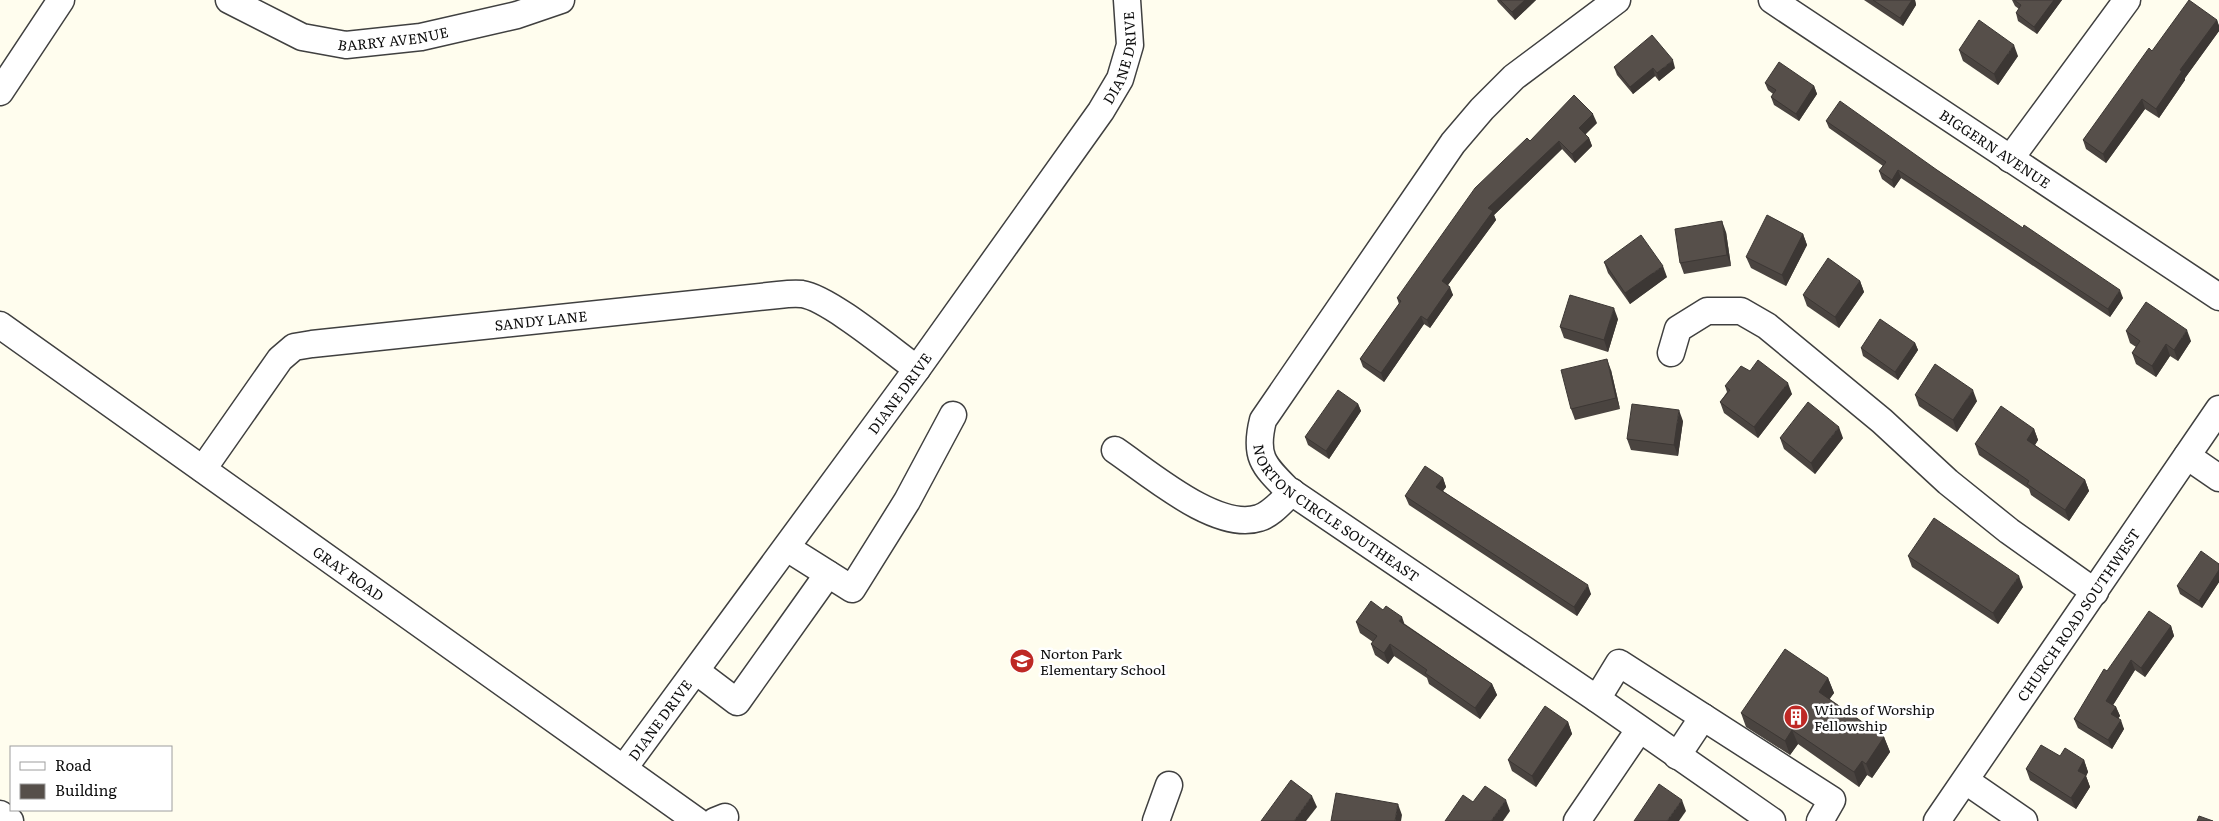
<svg xmlns="http://www.w3.org/2000/svg" width="2219" height="821" font-family="Literata,serif">
<style>
.lines{fill:none;stroke-linecap:round;stroke-linejoin:round}
.minor-casing{stroke:#404040;stroke-width:29}
.minor{stroke:#fff;stroke-width:26}
.wall{fill:#4a4440}
.shaded-wall{fill:#3c3734}
.building{fill:#564f4a;stroke:#3c3734}
.labels{text-anchor:middle;dominant-baseline:central;stroke-width:5;stroke-linejoin:round;paint-order:stroke}
.street-label{font-size:14px;fill:#0d0d0d;stroke:#fff}
.poi-label{font-size:14px;fill:#0d0d0d;stroke:#fff;text-anchor:start}
</style>
<rect width="100%" height="100%" fill="#fffdee"/>
<g class="lines">
<defs>
<g id="minor">
<path id="s1" d="M229,0L302,37L346,45L421,37L517,15L561,0"/>
<path id="s2" d="M1617,0L1514,77L1482,109L1453,143L1263,420C1254,456 1263,465 1287,489L1597,699L1772,821"/>
<path id="s3" d="M1772,0L2219,297"/>
<path d="M0,92L61,0"/>
<path d="M2010,159L2127,0"/>
<path id="s4" d="M0,325L697,821"/>
<path d="M1671,353L1678,329L1707,311H1741L1767,326L1882,421L1948,482L2009,531L2095,592"/>
<path d="M1115,450C1149,473 1217,532 1259,518C1272,514 1282,501 1292,492"/>
<path d="M2187,456L2219,478"/>
<path id="s5" d="M203,469L280,359L294,347L312,344L778,295C786,294 794,293 802,294C829,298 892,351 917,369"/>
<path d="M787,548L852,589L907,501L953,415"/>
<path d="M696,671L737,702L828,574"/>
<path d="M1597,699L1619,663L1703,717"/>
<path d="M1677,756L1703,717L1832,800L1820,821"/>
<path id="s6" d="M624,768L917,369L1101,111L1120,79L1130,45L1127,0"/>
<path d="M1966,781L2024,821"/>
<path d="M0,814L10,821"/>
<path d="M715,821L725,817"/>
<path d="M1156,821L1169,785"/>
<path d="M1577,821L1639,730"/>
<path id="s7" d="M1937,821L2219,409"/>
</g>
</defs>
<use href="#minor" class="minor-casing"/>
<use href="#minor" class="minor"/>
</g>
<g class="wall">
<path d="M1497,0H1536L1515,20L1498,2Z"/>
<path d="M1864,0H1915L1916,5L1903,26Z"/>
<path d="M2012,0H2062L2037,34L2018,21L2016,13L2019,9L2015,6Z"/>
<path d="M2217,20L2219,26V31L2185,78V80L2159,118L2145,109L2106,163L2086,149L2083,140L2152,51Z"/>
<path d="M1959,50L2018,56L1998,85L1963,61Z"/>
<path d="M1614,67L1675,68L1659,81L1655,76L1633,94L1617,75Z"/>
<path d="M1765,83L1814,86L1817,94L1799,121L1774,105L1771,97L1773,94L1768,90Z"/>
<path d="M1826,121L1937,170L2123,298L2110,317L1901,178L1894,188L1882,179L1879,171L1883,166L1829,128Z"/>
<path d="M1597,123L1585,134L1589,138L1592,146L1575,163L1562,149L1494,215L1496,220L1448,285L1453,295L1430,328L1424,324L1384,382L1363,367L1360,359L1399,304L1397,298L1530,141Z"/>
<path d="M1726,232L1731,266L1684,274L1680,263Z"/>
<path d="M1803,234L1807,245L1786,286L1751,268L1746,257Z"/>
<path d="M1604,262L1667,277L1630,304L1608,273Z"/>
<path d="M1860,281L1864,292L1839,328L1807,306L1803,295Z"/>
<path d="M1618,319L1608,352L1564,338L1560,327Z"/>
<path d="M2126,331L2191,341L2178,361L2170,356L2156,377L2136,364L2132,353L2136,347L2130,343Z"/>
<path d="M1915,343L1918,350L1898,380L1863,356L1861,348Z"/>
<path d="M1611,370L1620,409L1575,420L1571,409Z"/>
<path d="M1750,371L1792,394L1758,438L1724,413L1720,402L1727,392L1725,386Z"/>
<path d="M1915,395L1977,401L1957,432L1919,406Z"/>
<path d="M1358,404L1361,411L1329,459L1308,445L1305,437Z"/>
<path d="M1683,421L1678,456L1631,450L1627,439Z"/>
<path d="M2034,429L2038,440L2035,445L2085,480L2089,491L2069,521L2031,495L2029,489L1979,455L1975,444Z"/>
<path d="M1780,438H1843L1815,474L1784,449Z"/>
<path d="M1443,478L1446,487L1443,491L1591,594L1577,616L1409,505L1405,496Z"/>
<path d="M1908,556L2023,587L1998,624L1912,567Z"/>
<path d="M2219,564V582L2202,608L2180,594L2177,586Z"/>
<path d="M1356,622L1405,624L1492,684L1497,695L1480,719L1429,684L1427,678L1394,656L1388,664L1375,655L1371,644L1373,642L1360,633Z"/>
<path d="M2171,626L2174,636L2145,677L2135,670L2113,705L2116,707L2120,716L2118,718L2124,729L2112,749L2078,728L2074,719L2107,671Z"/>
<path d="M1828,678L1834,693L1829,699L1884,737L1890,752L1872,778L1867,775L1859,787L1798,744L1790,755L1746,727L1741,713Z"/>
<path d="M1568,722L1572,734L1536,787L1512,771L1508,760Z"/>
<path d="M2060,756L2084,760L2088,772L2086,776L2090,787L2076,809L2030,780L2026,769Z"/>
</g>
<g class="shaded-wall">
<path d="M1525,0H1536L1515,20L1512,12Z"/>
<path d="M1912,0H1915L1916,5L1903,26L1900,18Z"/>
<path d="M2054,0H2062L2037,34L2034,27Z"/>
<path d="M2217,20L2219,26V31L2185,78V80L2159,118L2156,109L2180,70Z"/>
<path d="M2014,45L2018,56L1998,85L1994,74Z"/>
<path d="M1673,60L1675,68L1659,81L1657,73Z"/>
<path d="M1653,68L1655,76L1633,94L1630,87Z"/>
<path d="M1814,86L1817,94L1799,121L1796,114Z"/>
<path d="M2142,99L2145,109L2106,163L2103,154Z"/>
<path d="M1593,114L1597,123L1583,137L1579,128Z"/>
<path d="M1589,138L1592,146L1575,163L1572,154Z"/>
<path d="M1559,141L1562,149L1494,215L1496,220L1445,289L1442,281L1488,208Z"/>
<path d="M1898,170L1901,178L1894,188L1892,180Z"/>
<path d="M1722,221L1726,232L1731,266L1727,255Z"/>
<path d="M1803,234L1807,245L1786,286L1782,275Z"/>
<path d="M1663,266L1667,277L1630,304L1625,293Z"/>
<path d="M1860,281L1864,292L1839,328L1835,317Z"/>
<path d="M1450,287L1453,295L1430,328L1427,320Z"/>
<path d="M2120,290L2123,298L2110,317L2108,309Z"/>
<path d="M1614,308L1618,319L1608,352L1604,340Z"/>
<path d="M1421,316L1424,324L1384,382L1381,373Z"/>
<path d="M2187,330L2191,341L2178,361L2174,350Z"/>
<path d="M1915,343L1918,350L1898,380L1895,372Z"/>
<path d="M2166,344L2170,356L2156,377L2152,366Z"/>
<path d="M1607,359L1611,370L1620,409L1616,398Z"/>
<path d="M1788,383L1792,394L1758,438L1754,427Z"/>
<path d="M1973,390L1977,401L1957,432L1953,420Z"/>
<path d="M1358,404L1361,411L1329,459L1326,451Z"/>
<path d="M1679,410L1683,421L1678,456L1674,445Z"/>
<path d="M1839,427L1843,438L1815,474L1811,463Z"/>
<path d="M2034,429L2038,440L2031,451L2027,440Z"/>
<path d="M1443,478L1446,487L1439,496L1436,487Z"/>
<path d="M2085,480L2089,491L2069,521L2065,510Z"/>
<path d="M2219,570V582L2202,608L2199,601Z"/>
<path d="M2019,576L2023,587L1998,624L1993,613Z"/>
<path d="M1588,585L1591,594L1577,616L1574,607Z"/>
<path d="M1402,617L1406,628L1399,621Z"/>
<path d="M2171,626L2174,636L2145,677L2141,668Z"/>
<path d="M1390,644L1394,656L1388,664L1384,653Z"/>
<path d="M2131,660L2135,670L2110,710L2106,701Z"/>
<path d="M1828,678L1834,693L1824,707L1819,692Z"/>
<path d="M1492,684L1497,695L1480,719L1475,708Z"/>
<path d="M2116,707L2120,716L2115,723L2111,714Z"/>
<path d="M2121,720L2124,729L2112,749L2108,740Z"/>
<path d="M1568,722L1572,734L1536,787L1532,776Z"/>
<path d="M1792,730L1798,744L1790,755L1785,741Z"/>
<path d="M1884,737L1890,752L1872,778L1866,764Z"/>
<path d="M2084,760L2088,772L2086,776L2090,787L2076,809L2071,798L2078,771Z"/>
<path d="M1862,761L1867,775L1859,787L1854,772Z"/>
<path d="M1312,796L1317,807L1306,821H1294Z"/>
<path d="M1506,800L1510,811L1503,821H1491Z"/>
<path d="M1682,800L1686,811L1679,821H1667Z"/>
<path d="M1398,804L1402,815L1401,821H1395Z"/>
</g>
<g class="building">
<path d="M1500,0H1525L1512,12Z"/>
<path d="M1873,0H1912L1900,18Z"/>
<path d="M2014,0H2054L2034,27L2016,13L2021,5Z"/>
<path d="M2189,0L2217,20L2180,70L2182,71L2156,109L2142,99L2103,154L2083,140L2149,48L2152,51Z"/>
<path d="M1979,20L2014,45L1994,74L1959,50Z"/>
<path d="M1652,35L1673,60L1657,73L1653,68L1630,87L1614,67Z"/>
<path d="M1779,62L1814,86L1796,114L1771,97L1776,90L1765,83Z"/>
<path d="M1574,95L1593,114L1579,128L1589,138L1572,154L1559,141L1488,208L1493,211L1442,281L1450,287L1427,320L1421,316L1381,373L1360,359L1401,301L1397,298L1475,188L1527,138L1530,141Z"/>
<path d="M1840,101L1937,170L2023,228L2024,225L2120,290L2108,309L1898,170L1892,180L1879,171L1886,162L1826,121Z"/>
<path d="M1767,215L1803,234L1782,275L1746,257Z"/>
<path d="M1722,221L1727,255L1680,263L1675,229Z"/>
<path d="M1641,235L1663,266L1625,293L1604,262Z"/>
<path d="M1828,258L1860,281L1835,317L1803,295Z"/>
<path d="M1570,295L1614,308L1604,340L1560,327Z"/>
<path d="M2146,302L2187,330L2174,350L2166,344L2152,366L2132,353L2140,341L2126,331Z"/>
<path d="M1880,319L1915,343L1895,372L1861,348Z"/>
<path d="M1607,359L1616,398L1571,409L1561,370Z"/>
<path d="M1758,360L1788,383L1754,427L1720,402L1730,390L1725,386L1741,366L1750,371Z"/>
<path d="M1935,364L1973,390L1953,420L1915,395Z"/>
<path d="M1338,390L1358,404L1326,451L1305,437Z"/>
<path d="M1808,402L1839,427L1811,463L1780,438Z"/>
<path d="M1632,404L1679,410L1674,445L1627,439Z"/>
<path d="M2001,406L2034,429L2027,440L2085,480L2065,510L2027,484L2029,481L1975,444Z"/>
<path d="M1425,466L1443,478L1436,487L1588,585L1574,607L1405,496Z"/>
<path d="M1934,518L2019,576L1993,613L1908,556Z"/>
<path d="M2201,551L2219,564V570L2199,601L2177,586Z"/>
<path d="M1371,601L1383,610L1386,606L1402,617L1399,621L1492,684L1475,708L1425,673L1427,670L1390,644L1384,653L1371,644L1377,636L1356,622Z"/>
<path d="M2149,611L2171,626L2141,668L2131,660L2106,701L2116,707L2111,714L2121,720L2108,740L2074,719L2104,669L2107,671Z"/>
<path d="M1785,649L1828,678L1819,692L1884,737L1866,764L1862,761L1854,772L1792,730L1785,741L1741,713Z"/>
<path d="M1545,706L1568,722L1532,776L1508,760Z"/>
<path d="M2041,745L2060,756L2065,748L2084,760L2078,771L2086,775L2071,798L2026,769Z"/>
<path d="M1291,780L1312,796L1294,821H1261Z"/>
<path d="M1659,784L1682,800L1667,821H1634Z"/>
<path d="M1485,786L1506,800L1491,821H1445L1463,795L1473,802Z"/>
<path d="M1336,793L1398,804L1395,821H1331Z"/>
<path d="M2199,816L2213,821H2197Z"/>
</g>
<defs>
<symbol id="school-disc" viewBox="-11 -11 22 22"><circle r="9.5" fill="#be2925" stroke="#fff"/><path d="M0-5L7-2L0 1L-7-2ZM-4 1L0 2.5L4 1V4Q0 6-4 4Z" fill="#fff"/></symbol>
<symbol id="building-disc" viewBox="-11 -11 22 22"><circle r="9.5" fill="#be2925" stroke="#fff"/><path d="M-4-6H4V6H1V3H-1V6H-4ZM-2.5-4.3h1.7v1.8h-1.7ZM.8-4.3h1.7v1.8H.8ZM-2.5-1h1.7V.8h-1.7ZM.8-1h1.7V.8H.8Z" fill="#fff"/></symbol>
</defs>
<g fill-rule="evenodd">
<use href="#school-disc" x="1008" y="647" width="28" height="28"/>
<use href="#building-disc" x="1782" y="703" width="28" height="28"/>
</g>
<g class="labels">
<g class="street-label">
<text stroke="none"><textPath href="#s1" startOffset="174">BARRY AVENUE</textPath></text>
<text stroke="none"><textPath href="#s6" startOffset="870">DIANE DRIVE</textPath></text>
<text stroke="none"><textPath href="#s3" startOffset="268">BIGGERN AVENUE</textPath></text>
<text stroke="none"><textPath href="#s5" startOffset="401">SANDY LANE</textPath></text>
<text stroke="none"><textPath href="#s6" startOffset="465">DIANE DRIVE</textPath></text>
<text stroke="none"><textPath href="#s2" startOffset="685">NORTON CIRCLE SOUTHEAST</textPath></text>
<text stroke="none"><textPath href="#s4" startOffset="428">GRAY ROAD</textPath></text>
<text stroke="none"><textPath href="#s7" startOffset="250">CHURCH ROAD SOUTHWEST</textPath></text>
<text stroke="none"><textPath href="#s6" startOffset="60">DIANE DRIVE</textPath></text>
</g>
<g class="poi-label">
<text x="1040" y="653">Norton Park<tspan x="1040" dy="16">Elementary School</tspan></text>
<text x="1814" y="709">Winds of Worship<tspan x="1814" dy="16">Fellowship</tspan></text>
</g>
</g>
<rect x="10" y="746" width="162" height="65" fill="#ffffff" stroke="#9e9e9e"/>
<rect x="20" y="762" width="25" height="8" fill="#ffffff" stroke="#9e9e9e"/>
<text x="55" y="771" font-size="15" fill="#0d0d0d">Road</text>
<rect x="20" y="784" width="25" height="15" fill="#564f4a" stroke="#9e9e9e"/>
<text x="55" y="796" font-size="15" fill="#0d0d0d">Building</text>
</svg>
